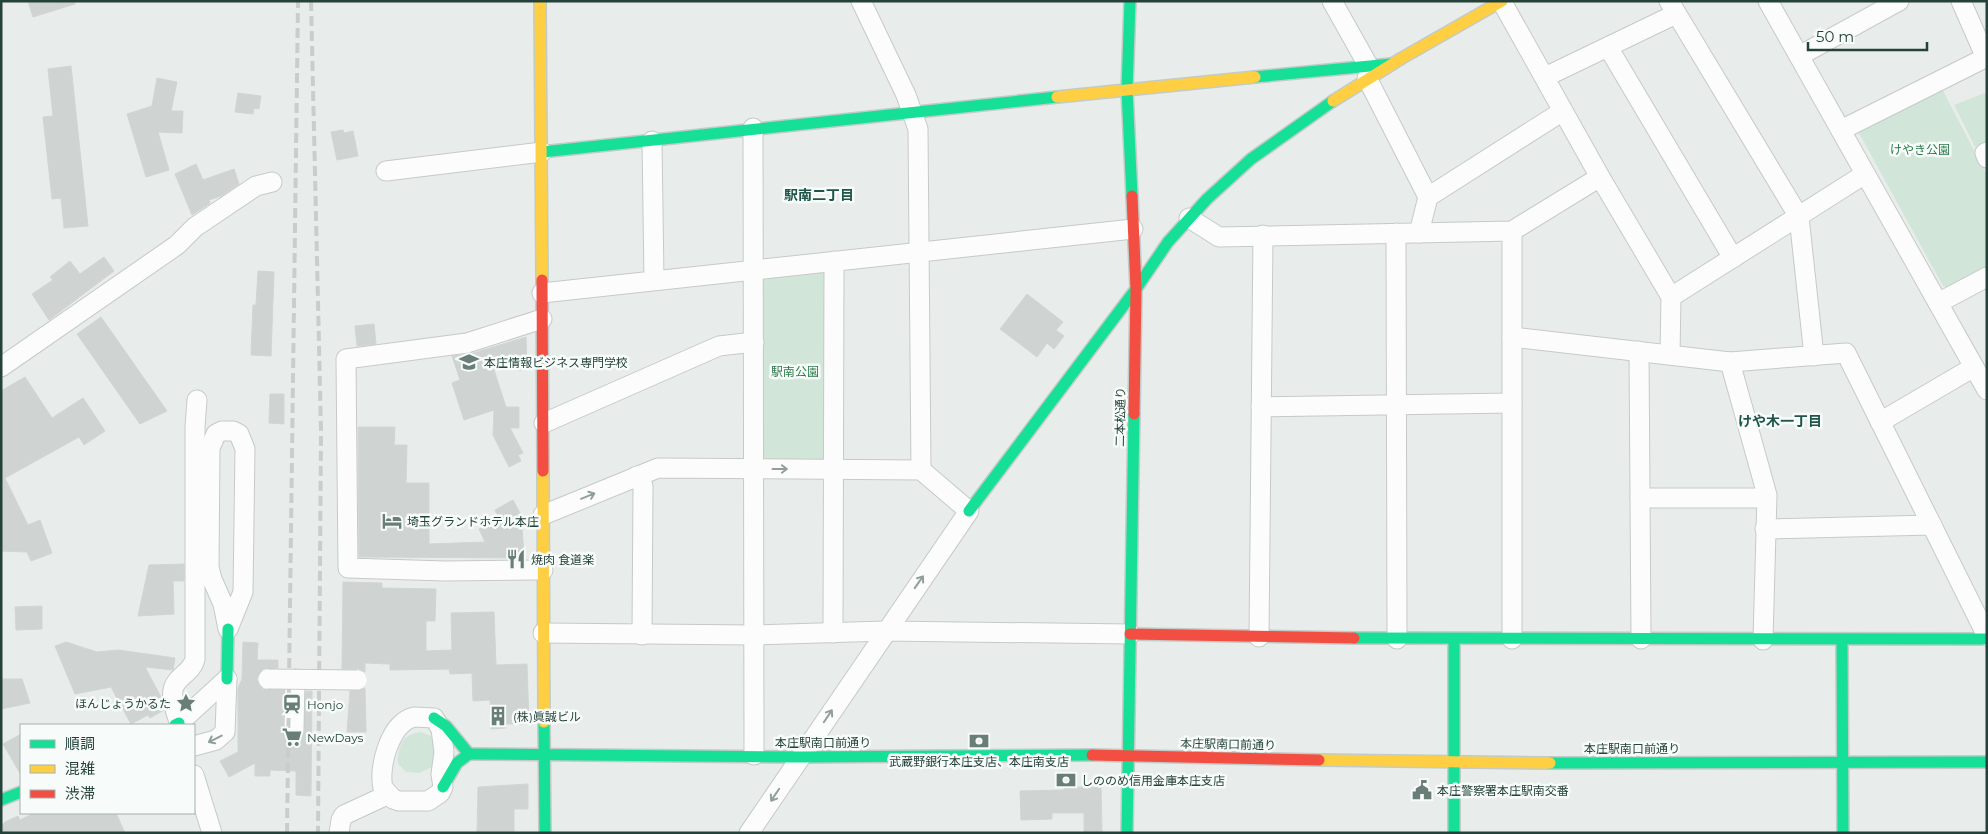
<svg xmlns="http://www.w3.org/2000/svg" width="1988" height="834" font-family="Montserrat,'Noto Sans JP',sans-serif">
<style>
.green{fill:#d1e6d8}
.building{fill:#cfd4d2;stroke:#d1d6d4}
.lines{fill:none;stroke-linecap:round;stroke-linejoin:round}
.street-casing{stroke:#c5cac8;stroke-width:21}
.fast-casing{stroke:#c3cbc8;stroke-width:14}
.slow-casing{stroke:#c3cbc8;stroke-width:14}
.jam-casing{stroke:#c3cbc8;stroke-width:14}
.street{stroke:#fcfcfc;stroke-width:19}
.fast{stroke:#16e098;stroke-width:11}
.slow{stroke:#ffcf43;stroke-width:11}
.jam{stroke:#f24e42;stroke-width:11}
.rail{stroke:#c9cdcc;stroke-width:4;stroke-dasharray:10 5;stroke-linecap:butt}
.street-bridge-casing{stroke:#c5cac8;stroke-width:21;stroke-linecap:butt}
.street-bridge{stroke:#fcfcfc;stroke-width:19}
.oneway{stroke:#909f9b}
.labels{text-anchor:middle;dominant-baseline:central;stroke-width:5;stroke-linejoin:round;paint-order:stroke}
.park-label{font-size:12px;fill:#2d7a4b;stroke:#f7fbf9}
.poi-label{font-size:12px;fill:#24423a;stroke:#f7fbf9;text-anchor:start}
.street-label{font-size:12px;fill:#24423a;stroke:#f7fbf9}
.neighbourhood-label{font-size:14px;font-weight:bold;fill:#1f5548;stroke:#f7fbf9}
</style>
<rect width="100%" height="100%" fill="#e8edeb"/>
<g class="green">
<path d="M1941,87L1987,175V271L1951,289L1943,286L1859,133L1860,126Z"/>
<path d="M1987,92V145L1976,149L1954,105Z"/>
<path d="M825,266L826,463H764L761,459L762,275Z"/>
<path d="M421,732L431,736L436,742L434,766L420,773L406,772L398,764C397,747 402,734 421,732Z"/>
</g>
<g class="building">
<path d="M28,1H75V4L33,17Z"/>
<path d="M71,66L88,226L64,228L61,198L52,199L43,117L53,116L48,69Z"/>
<path d="M157,78L177,82L171,111H183L182,133L158,132L169,170L146,177L127,114L152,106Z"/>
<path d="M238,93L261,96L259,109L254,108L253,114L235,112Z"/>
<path d="M343,130L344,133L353,131L358,156L337,160L331,132Z"/>
<path d="M196,164L203,180L234,169L239,184L221,196L209,200L210,203L192,215L175,174Z"/>
<path d="M104,257L114,271L49,320L32,294L53,280L50,277L70,261L80,274Z"/>
<path d="M258,271L274,272L271,356L251,355L253,305H256Z"/>
<path d="M1027,294L1063,322L1056,330L1064,336L1054,349L1047,343L1037,357L1000,329Z"/>
<path d="M101,317L167,411L140,424L77,334Z"/>
<path d="M374,324L376,344L357,346L355,326Z"/>
<path d="M526,337L527,370H494L506,407H519V428H510L523,453L518,455L521,461L509,467L493,435L494,410L464,420L452,383L460,380L452,356L470,354Z"/>
<path d="M25,377L52,418L83,398L105,431L84,445L79,437L5,478L28,525L40,520L52,553L31,561L27,552L1,551V391Z"/>
<path d="M270,394H284V424L269,423Z"/>
<path d="M358,427H395L394,445H407L406,483H429V544L485,542L479,529L500,520L495,510L513,500L526,524L522,526L524,558L359,557Z"/>
<path d="M184,564V581H173L174,614L138,616L149,565Z"/>
<path d="M343,582L382,583V588L436,589L435,621H426V651L452,650L451,613L494,612L496,665L527,664L529,724H505L506,728L491,729L490,700L473,701L472,673L450,674L449,669L390,670V664L365,663V672L358,669H342Z"/>
<path d="M42,606V629L16,630L15,607Z"/>
<path d="M66,642L97,652L118,650L175,658L173,670L145,667L162,699L164,710L150,718L148,715L131,724L111,687L75,694L55,646Z"/>
<path d="M243,642L258,643L257,660H278V668L263,669L257,679L263,689L284,690L283,728L289,738H299L304,733L306,691H312L311,796L296,795V771L270,770V776H255V763L229,777L220,761L238,752V688L242,679Z"/>
<path d="M1,679H22L30,703L1,709Z"/>
<path d="M365,688L366,732H347L350,691Z"/>
<path d="M21,734V775L3,744Z"/>
<path d="M528,784V809H514V833H477L478,787Z"/>
<path d="M1064,787H1101L1102,833H1084V813H1052V819L1021,820L1020,791L1064,790Z"/>
<path d="M34,813H116L125,833H1V826L5,822L18,816L20,820Z"/>
</g>
<g class="lines">
<defs>
<g id="street">
<path d="M861,1L906,95L918,129L921,470"/>
<path d="M1332,1L1369,67"/>
<path d="M1669,1L1799,217L1814,356"/>
<path d="M1768,1L1987,390"/>
<path d="M1961,1L1986,58"/>
<path d="M1502,2L1600,177L1671,297L1670,355"/>
<path d="M1608,47L1733,258"/>
<path d="M1799,56L1899,1"/>
<path d="M1545,77L1676,14"/>
<path d="M1367,78L1428,197L1419,233"/>
<path d="M753,128L754,755"/>
<path d="M1841,130L1987,57"/>
<path d="M652,141L654,280"/>
<path d="M1987,152L1985,153L1987,158"/>
<path d="M386,171L542,152"/>
<path d="M1428,197L1563,111"/>
<path d="M1189,218L1219,237L1512,231L1600,177"/>
<path d="M1512,231V639"/>
<path d="M1396,233L1397,639"/>
<path d="M542,293L1133,229"/>
<path d="M1671,297L1865,174"/>
<path d="M1938,303L1987,277"/>
<path d="M542,319L467,343L346,359L348,568L445,571L543,570"/>
<path d="M1512,337L1730,362L1846,353L1987,636"/>
<path d="M1639,351L1641,639"/>
<path d="M1730,362L1767,495L1763,640"/>
<path d="M1,367L177,245L195,227L256,186L272,182"/>
<path d="M1261,407L1512,403"/>
<path d="M1880,422L1974,367"/>
<path d="M544,423L719,346L754,342"/>
<path d="M222,431H233L239,434L245,449L243,592L228,629L223,604L212,579L209,567L210,448L216,434Z"/>
<path d="M637,476L643,486L642,635"/>
<path d="M1640,498H1766"/>
<path d="M543,515L658,468L921,470L969,511L749,833"/>
<path d="M1765,529L1932,525"/>
<path d="M543,633L753,635L885,631L1130,634"/>
<path d="M833,633L834,261"/>
<path d="M1259,637L1263,235"/>
<path d="M414,717L434,718L441,729L444,752L441,774L443,787L440,793L428,801H399L393,799L383,788C378,767 390,723 414,717Z"/>
<path d="M179,723L227,679"/>
<path d="M180,725C177,715 171,701 173,690C175,677 192,673 195,659V427L197,400"/>
<path d="M294,728L295,679"/>
<path d="M194,746L216,740L225,732L227,679"/>
<path d="M194,775L212,833"/>
<path d="M339,833L341,820L344,815L387,795"/>
</g>
<g id="fast">
<path d="M1130,1L1127,90L1132,196"/>
<path d="M1255,77L1391,64"/>
<path d="M542,152L1057,97"/>
<path d="M969,511L1136,289L1168,242L1207,199L1251,159L1333,101"/>
<path d="M1354,638L1987,639"/>
<path d="M1454,640V833"/>
<path d="M1842,641L1843,833"/>
<path d="M227,679L228,629"/>
<path d="M434,718L446,726L469,754"/>
<path d="M544,722L545,833"/>
<path d="M175,725L179,723"/>
<path d="M469,754L800,757L1092,755"/>
<path d="M1550,763L1987,762"/>
<path d="M443,787L457,763L469,754"/>
<path d="M1,800L21,792"/>
<path d="M1127,833L1134,414"/>
</g>
<g id="slow">
<path d="M540,1L542,280"/>
<path d="M1057,97L1255,77"/>
<path d="M1333,101L1402,58L1502,1"/>
<path d="M543,471L544,722"/>
<path d="M1319,760L1550,763"/>
</g>
<g id="jam">
<path d="M1132,196L1136,289L1134,414"/>
<path d="M542,280L543,471"/>
<path d="M1130,634L1354,638"/>
<path d="M1092,755L1319,760"/>
</g>
</defs>
<use href="#street" class="street-casing"/>
<use href="#fast" class="fast-casing"/>
<use href="#slow" class="slow-casing"/>
<use href="#jam" class="jam-casing"/>
<use href="#street" class="street"/>
<use href="#fast" class="fast"/>
<use href="#slow" class="slow"/>
<use href="#jam" class="jam"/>
<g class="rail">
<path d="M311,1L321,431L318,833"/>
<path d="M287,833L298,1"/>
</g>
<defs>
<path id="street-bridge" d="M268,679L357,680"/>
</defs>
<use href="#street-bridge" class="street-bridge-casing"/>
<use href="#street-bridge" class="street-bridge"/>
</g>
<defs><path id="oneway-shaft" d="M-6 0H5M1.5-3L5.5 0L1.5 3" fill="none" stroke-width="1.6" stroke-linecap="round" stroke-linejoin="round" transform="scale(1.25)"/></defs>
<g class="oneway">
<use href="#oneway-shaft" transform="translate(780 469)"/>
<use href="#oneway-shaft" transform="translate(588 496) rotate(-22)"/>
<use href="#oneway-shaft" transform="translate(919 582) rotate(-55)"/>
<use href="#oneway-shaft" transform="translate(828 716) rotate(-56)"/>
<use href="#oneway-shaft" transform="translate(215 739) rotate(153)"/>
<use href="#oneway-shaft" transform="translate(775 795) rotate(124)"/>
</g>
<defs>
<symbol id="university-bare" viewBox="-9 -9 18 18"><path d="M0-5L7-2L0 1L-7-2ZM-4 1L0 2.5L4 1V4Q0 6-4 4Z" fill="#697e78" stroke="#f7fbf9" stroke-width="2.5" paint-order="stroke"/></symbol>
<symbol id="hotel-bare" viewBox="-9 -9 18 18"><path d="M-6-4.5h1.5V1H6V5H4.5V3h-9V5H-6ZM-4 0a1.8 1.8 0 1 1 3.6 0ZM.5 0V-2.5h3Q6-2.5 6 0Z" fill="#697e78" stroke="#f7fbf9" stroke-width="2.5" paint-order="stroke"/></symbol>
<symbol id="restaurant-bare" viewBox="-9 -9 18 18"><path d="M-5-6h1v4h1v-4h1v4h1v-4h1v5L-1.5 .5V6h-2V.5L-5-1ZM5-6V6H3V1.5H1.5Q1.5-4 5-6Z" fill="#697e78" stroke="#f7fbf9" stroke-width="2.5" paint-order="stroke"/></symbol>
<symbol id="sight-bare" viewBox="-9 -9 18 18"><path d="M0-6L1.8-2.2L6-1.7L2.9 1.2L3.7 5.4L0 3.3L-3.7 5.4L-2.9 1.2L-6-1.7L-1.8-2.2Z" fill="#697e78" stroke="#f7fbf9" stroke-width="2.5" paint-order="stroke"/></symbol>
<symbol id="station-bare" viewBox="-9 -9 18 18"><path d="M-3-6H3Q5-6 5-4V2Q5 4 3 4L4.5 6H3L1.5 4h-3L-3 6H-4.5L-3 4Q-5 4-5 2V-4Q-5-6-3-6ZM-3.5-4v3h7v-3ZM-3.5 1v1.5H-2V1ZM2 1v1.5H3.5V1Z" fill="#697e78" stroke="#f7fbf9" stroke-width="2.5" paint-order="stroke"/></symbol>
<symbol id="building-bare" viewBox="-9 -9 18 18"><path d="M-4-6H4V6H1V3H-1V6H-4ZM-2.5-4.3h1.7v1.8h-1.7ZM.8-4.3h1.7v1.8H.8ZM-2.5-1h1.7V.8h-1.7ZM.8-1h1.7V.8H.8Z" fill="#697e78" stroke="#f7fbf9" stroke-width="2.5" paint-order="stroke"/></symbol>
<symbol id="supermarket-bare" viewBox="-9 -9 18 18"><path d="M-6-5.5h2.5l.6 2H6L4.5 2H-2.5L-4.4-4H-6ZM-1.5 3.2a1.3 1.3 0 1 0 .1 0ZM3 3.2a1.3 1.3 0 1 0 .1 0Z" fill="#697e78" stroke="#f7fbf9" stroke-width="2.5" paint-order="stroke"/></symbol>
<symbol id="bank-bare" viewBox="-9 -9 18 18"><path d="M-6-4H6V4H-6ZM0-2.3a2.3 2.3 0 1 0 0 4.6a2.3 2.3 0 1 0 0-4.6Z" fill="#697e78" stroke="#f7fbf9" stroke-width="2.5" paint-order="stroke"/></symbol>
<symbol id="civic-bare" viewBox="-9 -9 18 18"><path d="M-.6-6.5H3V-4.5H.6V-3L4-1V1h2V6H-6V1h2V-1L-.6-3ZM-1.2 2.5V6h2.4V2.5Z" fill="#697e78" stroke="#f7fbf9" stroke-width="2.5" paint-order="stroke"/></symbol>
</defs>
<g fill-rule="evenodd">
<use href="#university-bare" x="455" y="348" width="28" height="28"/>
<use href="#hotel-bare" x="378" y="507" width="28" height="28"/>
<use href="#restaurant-bare" x="502" y="545" width="28" height="28"/>
<use href="#sight-bare" x="172" y="689" width="28" height="28"/>
<use href="#station-bare" x="278" y="690" width="28" height="28"/>
<use href="#building-bare" x="484" y="702" width="28" height="28"/>
<use href="#supermarket-bare" x="278" y="723" width="28" height="28"/>
<use href="#bank-bare" x="965" y="727" width="28" height="28"/>
<use href="#bank-bare" x="1052" y="766" width="28" height="28"/>
<use href="#civic-bare" x="1408" y="776" width="28" height="28"/>
</g>
<g class="labels">
<g class="park-label">
<text x="1920" y="149">けやき公園</text>
<text x="795" y="371">駅南公園</text>
</g>
<g class="poi-label">
<text x="484" y="362">本庄情報ビジネス専門学校</text>
<text x="407" y="521">埼玉グランドホテル本庄</text>
<text x="531" y="559">焼肉 食道楽</text>
<text x="171" y="703" text-anchor="end">ほんじょうかるた</text>
<text x="307" y="704">Honjo</text>
<text x="513" y="716">(株)眞誠ビル</text>
<text x="307" y="737">NewDays</text>
<text x="979" y="761" text-anchor="middle">武蔵野銀行本庄支店、本庄南支店</text>
<text x="1081" y="780">しののめ信用金庫本庄支店</text>
<text x="1437" y="790">本庄警察署本庄駅南交番</text>
</g>
<g class="street-label">
<text transform="translate(1120 417) rotate(-89)">二本松通り</text>
<text x="823" y="742">本庄駅南口前通り</text>
<text transform="translate(1228 744) rotate(1)">本庄駅南口前通り</text>
<text x="1632" y="748">本庄駅南口前通り</text>
</g>
<g class="neighbourhood-label">
<text x="819" y="195">駅南二丁目</text>
<text x="1780" y="421">けや木一丁目</text>
</g>
</g>
<rect width="1988" height="834" fill="none" stroke="#24423a" stroke-width="5"/>
<rect x="20" y="724" width="175" height="90" fill="#f7fbf9" stroke="#a3b1ad"/>
<rect x="30" y="740" width="25" height="8" fill="#16e098" stroke="#a3b1ad"/>
<text x="65" y="749" font-size="15" fill="#24423a">順調</text>
<rect x="30" y="765" width="25" height="8" fill="#ffcf43" stroke="#a3b1ad"/>
<text x="65" y="774" font-size="15" fill="#24423a">混雑</text>
<rect x="30" y="790" width="25" height="8" fill="#f24e42" stroke="#a3b1ad"/>
<text x="65" y="799" font-size="15" fill="#24423a">渋滞</text>
<path d="M1808 42v8h119v-8" fill="none" stroke="#24423a" stroke-width="2.5"/>
<text x="1816" y="42" font-size="15" fill="#24423a" stroke="#f7fbf9" stroke-width="4" paint-order="stroke">50 m</text>
</svg>
